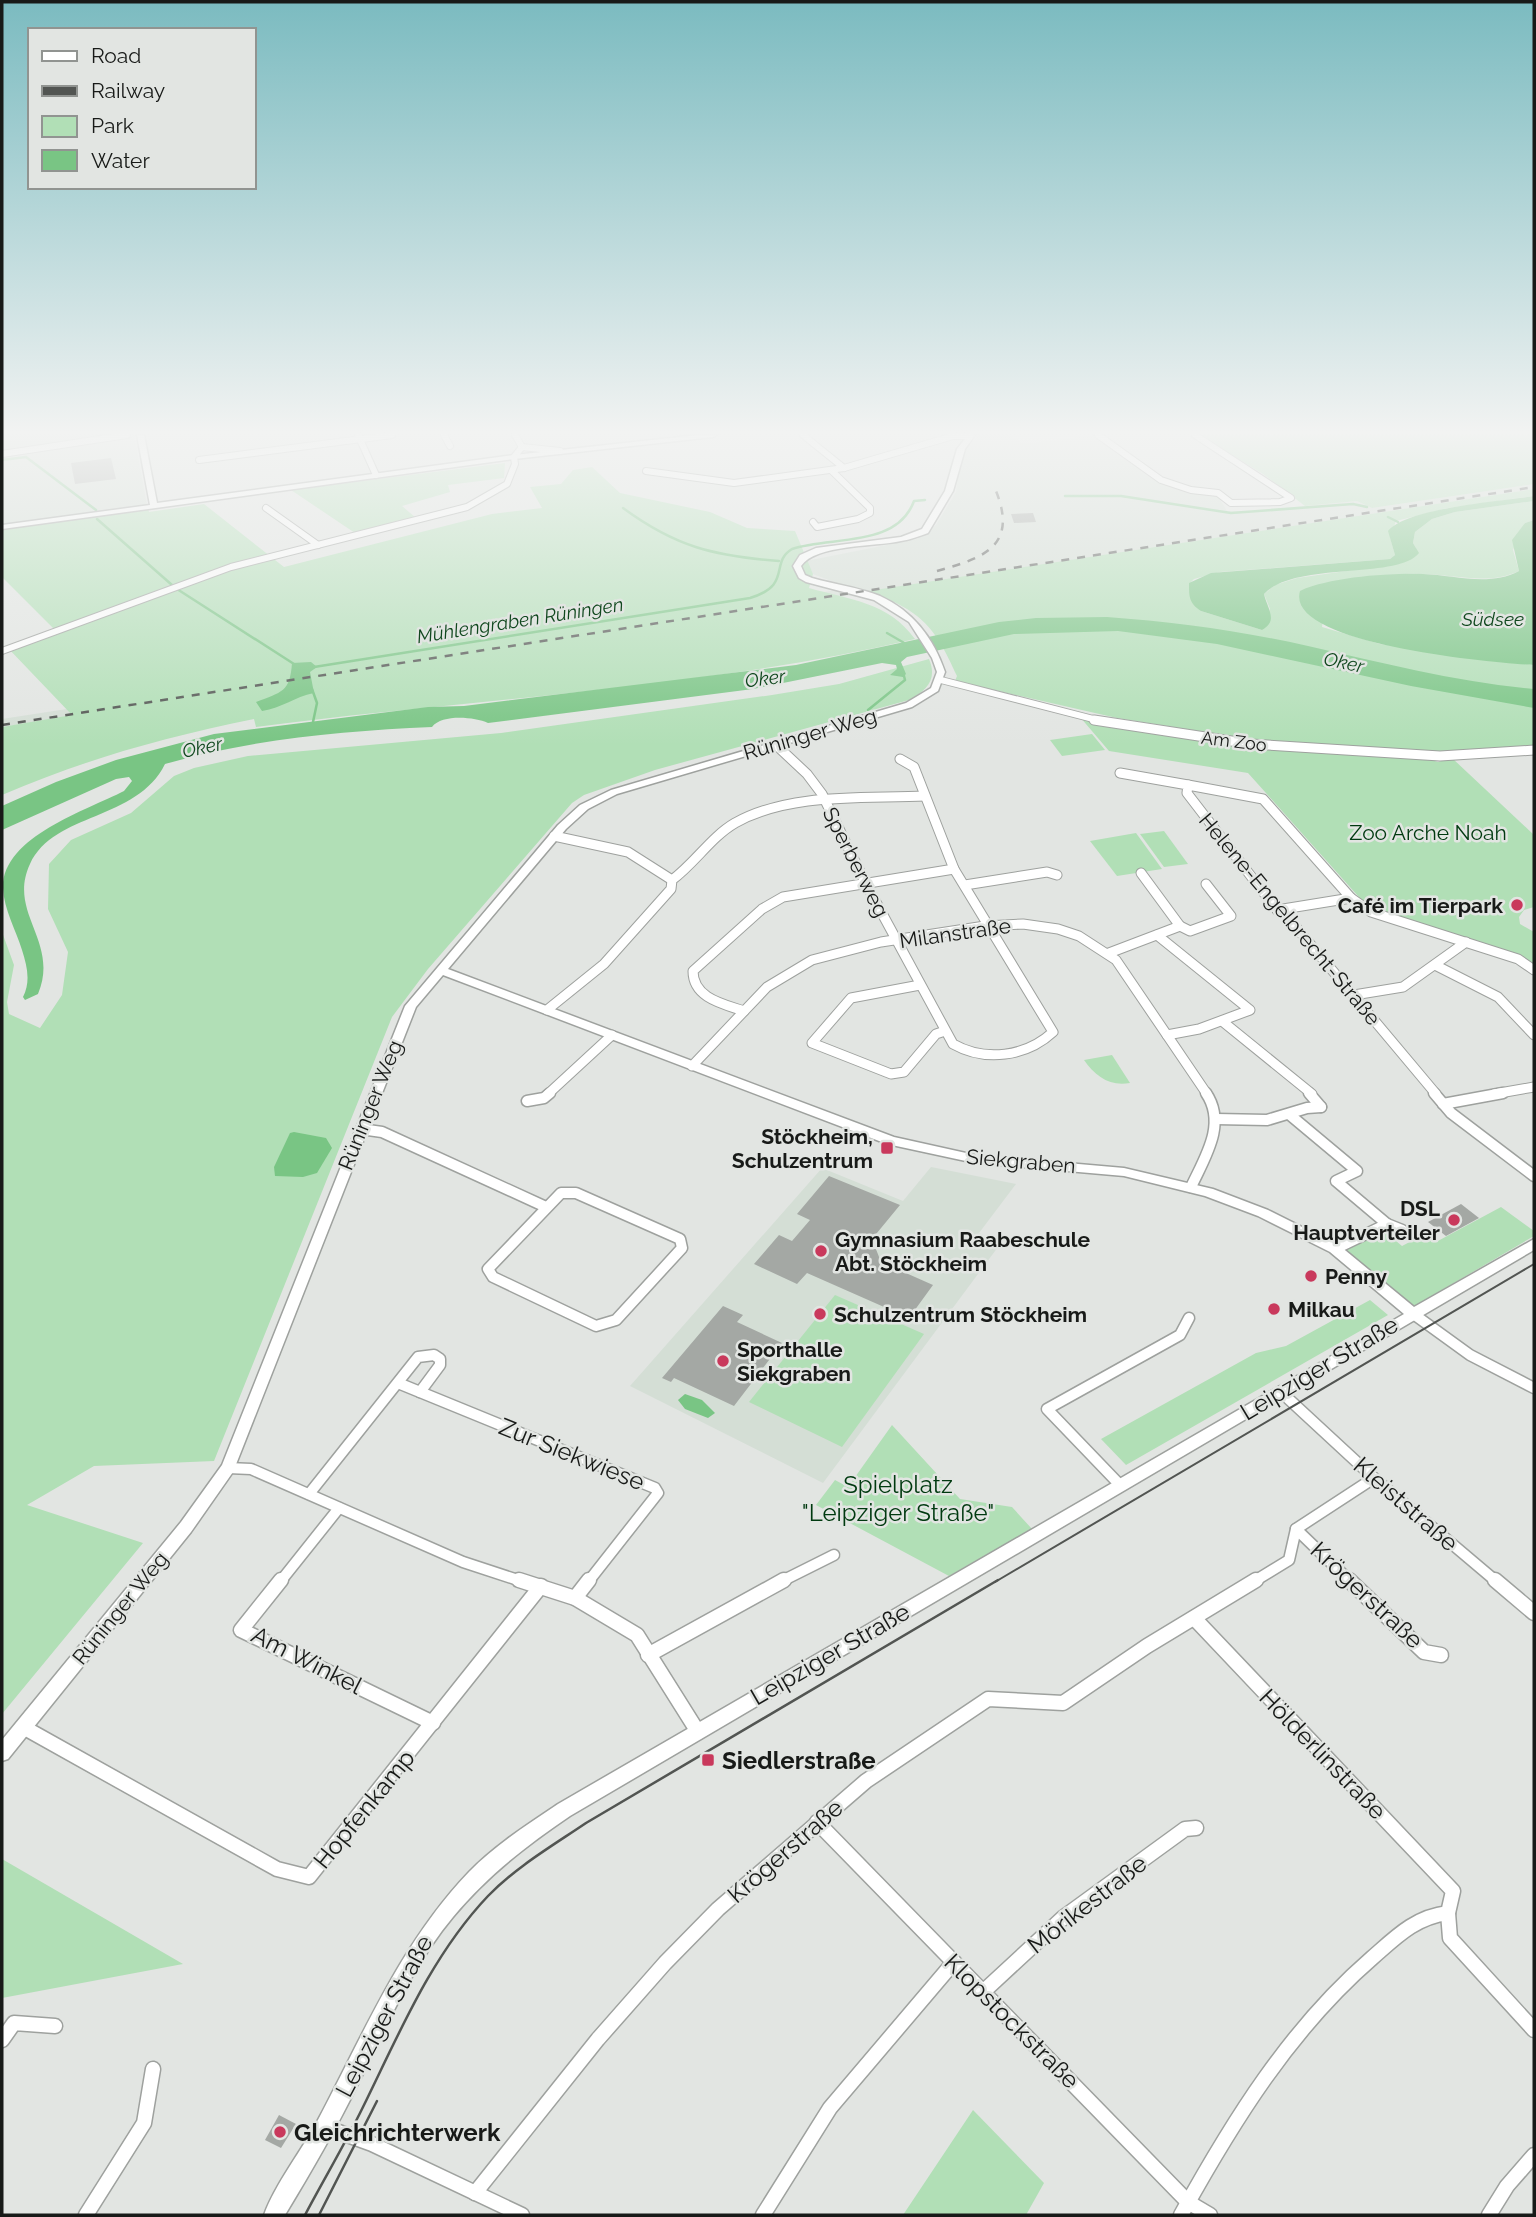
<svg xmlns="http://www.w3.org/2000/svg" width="1536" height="2217" font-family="Raleway,sans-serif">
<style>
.built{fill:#d4ded5}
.green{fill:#b1dfb6}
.water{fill:#79c584}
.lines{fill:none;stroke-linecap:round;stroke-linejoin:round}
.stream{stroke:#79c584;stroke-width:2.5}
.building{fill:#a4a8a4}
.minor-far3-casing{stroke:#9ea19e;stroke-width:8}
.minor-far2-casing{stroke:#9ea19e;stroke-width:11}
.minor-far1-casing{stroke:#9ea19e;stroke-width:13}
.minor-casing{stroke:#9ea19e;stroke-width:17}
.tertiary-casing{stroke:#9ea19e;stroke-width:3}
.minor-far3{stroke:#fff;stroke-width:6}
.minor-far2{stroke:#fff;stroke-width:9}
.minor-far1{stroke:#fff;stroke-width:10}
.minor{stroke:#fff;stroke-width:14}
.tertiary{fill:#fff;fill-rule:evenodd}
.tram-far1{stroke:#525552;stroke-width:2}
.tram{stroke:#525552;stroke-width:2.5}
.rail{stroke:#525552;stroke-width:2.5;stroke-dasharray:8 8;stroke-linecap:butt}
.poi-dot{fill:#c9395c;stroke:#e2e5e2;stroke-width:2.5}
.labels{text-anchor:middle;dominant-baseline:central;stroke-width:5;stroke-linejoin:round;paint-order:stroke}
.far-street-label{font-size:18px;fill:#181a18;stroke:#e2e5e2}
.far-water-label{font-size:19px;font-style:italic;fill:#10481e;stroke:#e2e5e2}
.street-label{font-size:21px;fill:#181a18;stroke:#e2e5e2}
.park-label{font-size:21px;fill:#003a10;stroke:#e2e5e2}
.poi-label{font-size:21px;font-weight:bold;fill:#181a18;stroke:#e2e5e2;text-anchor:start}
.near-street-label{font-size:24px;fill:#181a18;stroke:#e2e5e2}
.near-park-label{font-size:24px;fill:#003a10;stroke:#e2e5e2}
.near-poi-label{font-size:24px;font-weight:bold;fill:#181a18;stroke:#e2e5e2;text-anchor:start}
</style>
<rect width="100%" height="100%" fill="#e2e5e2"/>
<g class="built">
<path d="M2,435H134L147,505L2,525Z"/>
<path d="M979,435H1007L1024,444L1095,435L1158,481L1216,493L1227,511H1254L1357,501L1372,508L1534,484V489L2,727V719L850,588L813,574L806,561L917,539L936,525L956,492L961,456Z"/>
<path d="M931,1167L1016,1184L979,1233L1001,1243L823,1483L630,1386L822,1168L903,1201Z"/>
</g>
<g class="green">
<path d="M1199,435H1534V484L1372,508L1357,501L1305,506L1263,474Z"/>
<path d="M505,463L504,478L448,485L450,492L402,506L416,518L355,533L291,490Z"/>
<path d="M592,467L620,493L710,512L747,528L795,531L813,574L809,588C851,600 888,602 915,639C698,690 475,698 256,727L254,719C162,738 89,758 2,795V727L72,715L7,647L54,629L2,577V525L147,505L149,512L204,504L284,567L492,514L542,508L530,487L561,484L573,470Z"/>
<path d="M1534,489V496L1448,508L1396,521L1390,537L1395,555L1390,559L1220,572L1194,579L1189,584L1201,611L1262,630L1270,609L1264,594L1275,585L1297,578L1402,563L1416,548L1413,543L1415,532L1432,519L1455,512L1534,501V520L1525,523L1513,550L1519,571C1487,586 1454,574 1421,574C1390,573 1358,578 1328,583L1322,627L1380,644L1534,665V748L1443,754L1255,740L1117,718L955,681L957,676C934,624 920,611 868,591Z"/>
<path d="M929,659C938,680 926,691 909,700L655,770L584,795L572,803L428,969L392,1017L214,1461L94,1466L27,1505L143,1543L2,1714V932L14,965L7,1002L9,1014L40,1028L62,995L68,952L48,909L49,864L71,840L131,813L174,776L194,768L248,756L501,733L772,695L839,684Z"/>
<path d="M1080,717L1255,748L1259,751L1266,747L1428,759L1438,762L1452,758L1534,835V907L1524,910L1519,917L1520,924L1534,932V965L1366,905L1248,773L1109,751Z"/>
<path d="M1092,734L1105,750L1062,756L1050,740Z"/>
<path d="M1164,831L1188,864L1164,867L1140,834Z"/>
<path d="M1136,833L1162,869L1117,876L1090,841Z"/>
<path d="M1112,1055L1130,1083C1110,1087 1095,1076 1084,1060Z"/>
<path d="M1501,1207L1534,1231V1236L1413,1307L1343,1251L1383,1230L1402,1246L1425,1234L1436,1242Z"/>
<path d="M835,1295L924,1334L842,1447L749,1402Z"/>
<path d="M1370,1300L1388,1315L1126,1465L1101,1439L1256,1353L1286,1346Z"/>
<path d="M892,1425L960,1499L1012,1507L1032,1529L949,1576L816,1505L835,1480L848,1487Z"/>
<path d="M2,1859L183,1964L2,1998Z"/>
<path d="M973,2110L1044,2183L1026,2215H903Z"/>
</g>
<g class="water">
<path d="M1534,496V501L1455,512L1432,519L1415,532L1413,543L1419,553C1398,580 1295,561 1264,594C1267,608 1279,621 1262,630L1201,611C1189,603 1189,597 1189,583L1211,573L1390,559L1395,555L1388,531C1406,508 1502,501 1534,496Z"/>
<path d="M1534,520V665C1498,663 1284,645 1300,591C1330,577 1389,573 1423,574C1454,575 1489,587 1519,571L1512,540L1525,523Z"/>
<path d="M1107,617C1175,622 1242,631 1308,646C1383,663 1457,682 1534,689V708L1411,686L1217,644L1118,631L1014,634L907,657L901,662L906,674L903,677L890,675L897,669L896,665L882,663L753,689L488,723C474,717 442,714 432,727C343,731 251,739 165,764C137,821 54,812 30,864C7,913 60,941 38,994L25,1000L23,997C31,981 27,966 22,950C16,930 4,910 3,888C2,837 87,810 124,791L132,781L129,777L116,779L2,830V806L56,782L116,760L214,734L428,707L464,706L796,665L999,622L1036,618Z"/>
<path d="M311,662L317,667L310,672L314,693C294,697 282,708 262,711L256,702C282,692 290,692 292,663Z"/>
<path d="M294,1132L326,1138L332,1148L317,1173L303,1177L275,1176L274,1167L290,1133Z"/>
<path d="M685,1394L702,1400L715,1413L708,1418L685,1409L678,1400Z"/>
</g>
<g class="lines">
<g class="stream">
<path d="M2,460L26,457L96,510"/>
<path d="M1065,496H1121L1231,513L1353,504L1367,507"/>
<path d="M623,508C676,547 714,556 779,561"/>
<path d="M1388,517L1398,522"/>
<path d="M97,519L172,585"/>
<path d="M177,589L294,664"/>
<path d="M887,633L906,644"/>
<path d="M314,667L750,598C793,585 769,563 792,549C831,536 897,548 914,501L925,500"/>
<path d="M312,689L317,703L313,722"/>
<path d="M868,710L905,680L903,672"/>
</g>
</g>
<g class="building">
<path d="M111,458L116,479L75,484L71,463Z"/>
<path d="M1033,513L1036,522L1014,523L1011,514Z"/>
<path d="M829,1176L900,1205L872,1239L881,1262L933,1285L909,1318L807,1273L797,1284L754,1264L779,1235L792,1241L810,1220L797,1214Z"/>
<path d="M1461,1204L1479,1218L1446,1236L1428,1222Z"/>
<path d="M723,1306L743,1315L737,1322L782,1343L734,1406L674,1378L671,1382L662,1378Z"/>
<path d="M279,2115L296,2124L281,2148L265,2140Z"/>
</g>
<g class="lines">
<defs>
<g id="minor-far3">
<path d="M358,435L376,475"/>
<path d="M444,435L450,446"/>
<path d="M515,435L522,447"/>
<path d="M803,435L844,468"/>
<path d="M1098,435L1161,480L1191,490L1218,493L1231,503L1280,502L1291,498L1195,435"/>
<path d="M522,447L560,451"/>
<path d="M2,454L127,435"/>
<path d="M199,460L392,435"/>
<path d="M646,471L734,483L844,468L953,436H970"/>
<path d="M266,508L318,545"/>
<path d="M813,522L817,527L858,519L870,513V508L831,470"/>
<path d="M2,651L231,567L467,507L507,484L515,464L514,457L522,447"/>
<path d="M941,680L1101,721"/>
</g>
<g id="minor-far2">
<path d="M1094,720L1251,744L1440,756L1534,750"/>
<path d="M775,744L807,774L822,794L865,882L953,1044C985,1062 1026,1057 1053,1032L954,869L914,767L900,759"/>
<path d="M1120,773L1188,785L1187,793L1277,910L1285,914L1436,1094"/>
<path d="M1188,785L1263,799L1351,898L1371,912L1518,959L1534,970"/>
<path d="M554,836L628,852L672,880"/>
<path d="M1141,873L1180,926"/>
<path d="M965,885L1047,872L1057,875"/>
<path d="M1277,910L1351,898"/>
<path d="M1157,935L1250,1010L1199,1029L1167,1035"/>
<path d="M1109,953L1180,926L1190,931L1231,916L1206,884"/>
<path d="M1435,965L1498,997L1534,1035"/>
<path d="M920,985L851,998L812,1043L891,1074L904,1072L936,1034L945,1031"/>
<path d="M1354,995L1403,987L1466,942"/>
<path d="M547,1010L604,964L671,889L672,880C695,863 711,837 735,823C791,792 864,799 925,796"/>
<path d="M744,1011C723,1004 693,998 693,971L762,909L783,897L954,869"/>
<path d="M1222,1021L1312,1094"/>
<path d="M692,1066L767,987L812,960L881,942L985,926L1023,924L1058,929L1079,936L1116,960L1207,1094"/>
<path d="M548,1094L612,1035"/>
<path d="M1494,1094L1534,1087"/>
</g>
<g id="minor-far1">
<path d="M1309,1093L1321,1107"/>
<path d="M1434,1093L1451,1113L1534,1176"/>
<path d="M527,1101L544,1098L550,1093"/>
<path d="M1443,1104L1503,1093"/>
<path d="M1290,1115L1357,1171L1336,1181L1387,1224"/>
<path d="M1216,1119L1267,1120L1307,1108L1321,1107"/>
<path d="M361,1129L382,1132L546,1207"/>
<path d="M1191,1187C1205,1157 1227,1124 1206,1093"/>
<path d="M561,1193H576L680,1239L682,1248L616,1320L596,1326L493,1277L488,1269Z"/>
<path d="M1335,1249L1387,1224L1402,1230"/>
<path d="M1412,1313L1470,1355L1534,1388"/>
<path d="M398,1383L655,1488L658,1493L588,1582"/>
<path d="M1281,1392L1374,1478L1497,1582"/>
<path d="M228,1468L251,1469L463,1562L524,1582"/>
<path d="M1120,1485L1047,1409L1180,1335L1189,1318"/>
<path d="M309,1494L418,1357L434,1355L440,1359V1365L420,1392"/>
<path d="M1296,1529L1351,1582"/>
<path d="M280,1582L339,1508"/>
<path d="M780,1582L834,1555"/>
<path d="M1253,1582L1289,1560L1296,1529L1374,1478"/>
</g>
<g id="minor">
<path d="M281,1580L241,1630L433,1723"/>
<path d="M519,1580L575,1598L637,1635L698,1732"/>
<path d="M1349,1580L1424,1652L1441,1655"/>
<path d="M1495,1580L1534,1613"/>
<path d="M575,1598L589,1580"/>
<path d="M648,1655L784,1580"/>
<path d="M23,1727L277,1869L309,1877L541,1586"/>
<path d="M817,1822L1188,2202L1210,2215"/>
<path d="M1448,1913L1450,1938L1534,2030"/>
<path d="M984,1991L1064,1917L1185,1829L1196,1828"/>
<path d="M2,2040L14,2023L55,2026"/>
<path d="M325,2127L372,2144L522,2215"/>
<path d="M475,2193L598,2039L665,1963L718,1909L866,1781L988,1699L1063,1703L1147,1646L1256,1580"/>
<path d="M86,2215L144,2123L153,2069"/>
<path d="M763,2215L830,2108L954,1962"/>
<path d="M1181,2215C1233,2121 1290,2029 1372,1958C1396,1937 1415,1917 1448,1913L1453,1891L1194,1618"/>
<path d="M1489,2215L1507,2186L1534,2155"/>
</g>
<g id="tertiary">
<path d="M137,435H144L157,503L514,455L698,435H717L713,437L514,459L2,529V525L150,505Z"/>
<path d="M968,435H975L965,449L953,491L928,533C919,536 910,540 901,541C875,547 816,544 801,566L805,575L812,578C833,584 861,588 880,596C913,611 934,639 945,672L938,691L912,707L617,794L588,809L566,829L448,969L894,1137L975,1155L1124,1168L1213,1189L1268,1210L1340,1246L1414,1307L1534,1239V1250L570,1816C526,1846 488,1875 453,1917C412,1966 386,2027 358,2084C336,2129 311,2172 285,2215H264C275,2184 303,2149 319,2118C364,2033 401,1943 469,1872C495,1845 527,1825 558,1804L1404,1314L1330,1252L1258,1216L1205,1196L1124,1176L975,1163L887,1144L443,975L416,1007L233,1472L191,1532L8,1759L2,1761V1740L181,1522L222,1465L405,1006L558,825L580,805L611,790L906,703L931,688L937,672L932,658L909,622L874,600L806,582L799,578L793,566L800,555L816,548L901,537L922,529L945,491L957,449Z"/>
</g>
</defs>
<use href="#minor-far3" class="minor-far3-casing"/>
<use href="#minor-far2" class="minor-far2-casing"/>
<use href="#minor-far1" class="minor-far1-casing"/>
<use href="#minor" class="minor-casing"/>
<use href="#tertiary" class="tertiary-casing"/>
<use href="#minor-far3" class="minor-far3"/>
<use href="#minor-far2" class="minor-far2"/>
<use href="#minor-far1" class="minor-far1"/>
<use href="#minor" class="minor"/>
<use href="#tertiary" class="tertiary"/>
<path class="tram-far1" d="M995,1582L1534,1264"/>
<g class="tram">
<path d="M305,2215C324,2179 345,2144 363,2107C399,2034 431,1956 488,1896C516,1867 552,1846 586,1823L998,1580"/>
<path d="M319,2215L377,2101"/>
</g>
<g class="rail">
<path d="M937,571C984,558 1018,546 996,491"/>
<path d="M2,725L1534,487"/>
</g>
</g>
<linearGradient id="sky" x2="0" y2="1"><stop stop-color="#7bbbc0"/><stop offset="0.58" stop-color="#f2f3f2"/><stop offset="1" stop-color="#f2f3f2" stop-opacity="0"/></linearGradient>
<rect width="1536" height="745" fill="url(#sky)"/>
<g class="poi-dot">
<circle cx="1517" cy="905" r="7"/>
<rect x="880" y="1141" width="14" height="14" rx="3.5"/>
<circle cx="1454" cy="1220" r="7"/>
<circle cx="821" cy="1251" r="7"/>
<circle cx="1311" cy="1276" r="7"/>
<circle cx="1274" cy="1309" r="7"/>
<circle cx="820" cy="1314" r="7"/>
<circle cx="723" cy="1361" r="7"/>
<rect x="701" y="1753" width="14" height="14" rx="3.5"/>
<circle cx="280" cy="2132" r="7"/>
</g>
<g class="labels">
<g class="far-street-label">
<text transform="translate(1234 741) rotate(7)">Am Zoo</text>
</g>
<g class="far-water-label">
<text x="1493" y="619">Südsee</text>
<text transform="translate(520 620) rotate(-9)">Mühlengraben Rüningen</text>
<text transform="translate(1344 662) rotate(12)">Oker</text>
<text transform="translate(765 678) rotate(-7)">Oker</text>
<text transform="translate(202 747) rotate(-12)">Oker</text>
</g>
<g class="street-label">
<text transform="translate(810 734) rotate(-16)">Rüninger Weg</text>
<text transform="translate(856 862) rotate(63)">Sperberweg</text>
<text transform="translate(1290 919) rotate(50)">Helene-Engelbrecht-Straße</text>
<text transform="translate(955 933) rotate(-8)">Milanstraße</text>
<text transform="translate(370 1105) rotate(-68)">Rüninger Weg</text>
<text transform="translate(1021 1161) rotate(5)">Siekgraben</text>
<text transform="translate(120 1608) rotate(-51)">Rüninger Weg</text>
</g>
<g class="park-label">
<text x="1428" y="832">Zoo Arche Noah</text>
</g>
<g class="poi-label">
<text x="1503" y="905" text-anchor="end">Café im Tierpark</text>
<text x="873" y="1136" text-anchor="end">Stöckheim,<tspan x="873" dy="24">Schulzentrum</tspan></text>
<text x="1440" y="1208" text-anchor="end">DSL<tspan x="1440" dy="24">Hauptverteiler</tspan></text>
<text x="835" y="1239">Gymnasium Raabeschule<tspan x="835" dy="24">Abt. Stöckheim</tspan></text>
<text x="1325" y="1276">Penny</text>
<text x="1288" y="1309">Milkau</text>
<text x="834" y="1314">Schulzentrum Stöckheim</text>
<text x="737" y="1349">Sporthalle<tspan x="737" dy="24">Siekgraben</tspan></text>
</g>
<g class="near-street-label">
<text transform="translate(1319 1368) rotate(-31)">Leipziger Straße</text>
<text transform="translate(572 1454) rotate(22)">Zur Siekwiese</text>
<text transform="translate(1406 1504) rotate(41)">Kleiststraße</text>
<text transform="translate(1367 1595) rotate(43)">Krögerstraße</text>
<text transform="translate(830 1654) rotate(-30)">Leipziger Straße</text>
<text transform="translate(307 1660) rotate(27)">Am Winkel</text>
<text transform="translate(1323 1754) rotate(46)">Hölderlinstraße</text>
<text transform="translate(364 1809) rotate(-51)">Hopfenkamp</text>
<text transform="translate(785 1851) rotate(-41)">Krögerstraße</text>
<text transform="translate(1087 1904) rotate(-38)">Mörikestraße</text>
<text transform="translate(384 2016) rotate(-62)">Leipziger Straße</text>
<text transform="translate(1012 2021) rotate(45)">Klopstockstraße</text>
</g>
<g class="near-park-label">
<text x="898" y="1484">Spielplatz<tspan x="898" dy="28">"Leipziger Straße"</tspan></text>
</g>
<g class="near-poi-label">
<text x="722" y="1760">Siedlerstraße</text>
<text x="294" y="2132">Gleichrichterwerk</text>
</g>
</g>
<rect width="1536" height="2217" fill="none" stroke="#181a18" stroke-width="7"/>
<rect x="28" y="28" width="228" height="161" fill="#e2e5e2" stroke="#919491" stroke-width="2"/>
<rect x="42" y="51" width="35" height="10" fill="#ffffff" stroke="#919491" stroke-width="2"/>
<text x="91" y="63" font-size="21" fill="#181a18">Road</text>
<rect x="42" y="86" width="35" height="10" fill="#525552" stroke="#919491" stroke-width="2"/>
<text x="91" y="98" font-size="21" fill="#181a18">Railway</text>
<rect x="42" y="116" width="35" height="21" fill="#b1dfb6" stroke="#919491" stroke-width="2"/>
<text x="91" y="133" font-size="21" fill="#181a18">Park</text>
<rect x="42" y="150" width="35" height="21" fill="#79c584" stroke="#919491" stroke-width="2"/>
<text x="91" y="168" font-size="21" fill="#181a18">Water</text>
</svg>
